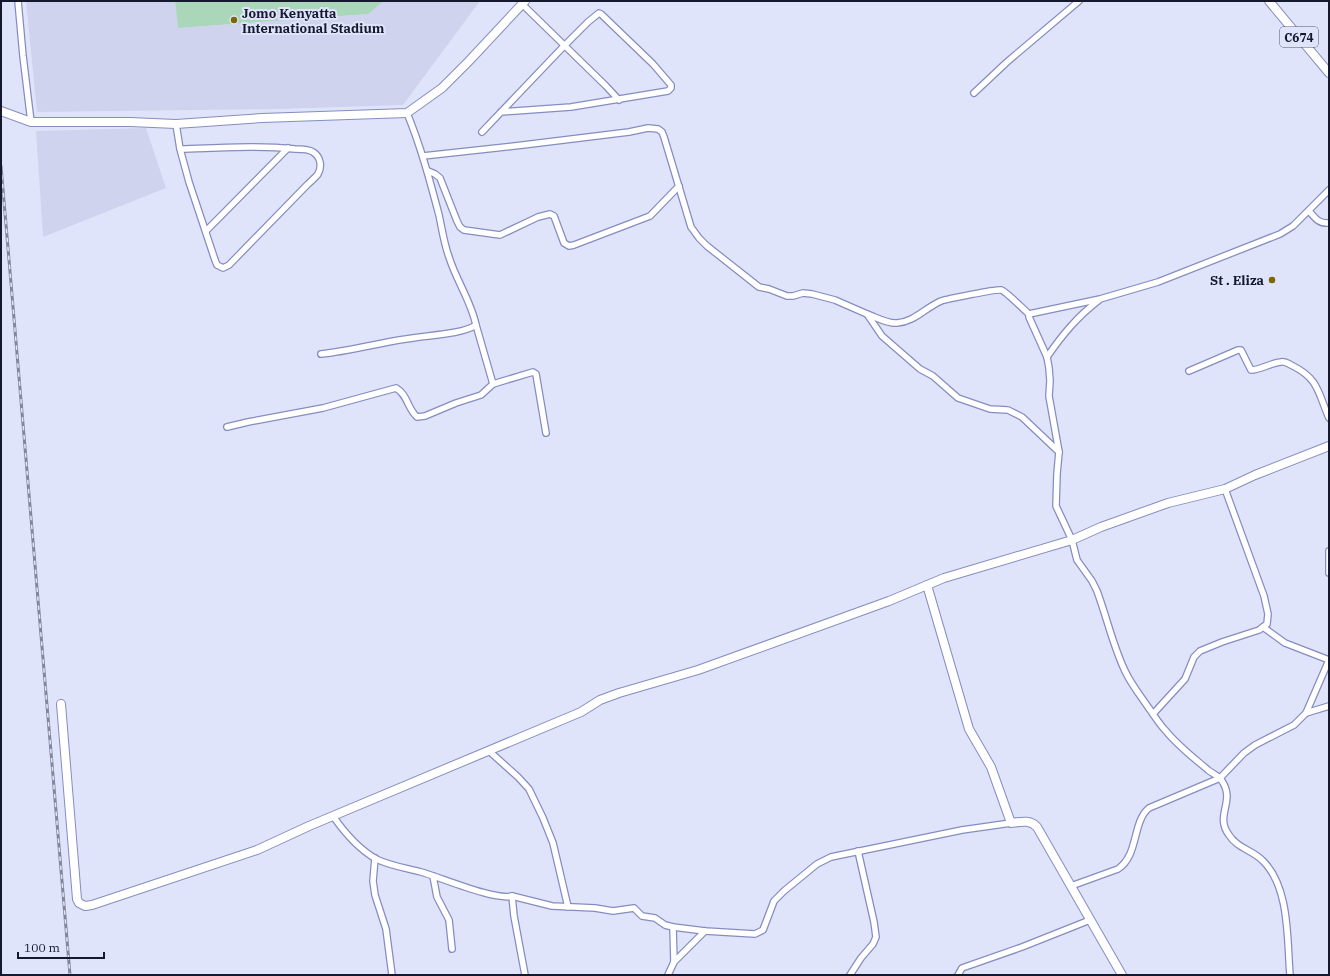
<svg xmlns="http://www.w3.org/2000/svg" width="1330" height="976" font-family="'IBM Plex Serif',serif">
<style>
.built{fill:#cfd3ed}
.pitch{fill:#aad6ba}
.lines{fill:none;stroke-linecap:round;stroke-linejoin:round}
.street-casing{stroke:#858dc0;stroke-width:8}
.secondary-casing{stroke:#858dc0;stroke-width:10}
.primary-casing{stroke:#858dc0;stroke-width:10}
.street{stroke:#fff;stroke-width:5.5}
.secondary{stroke:#fff;stroke-width:8}
.primary{stroke:#fff;stroke-width:8}
.rail-casing{stroke:#82859b;stroke-width:3}
.rail{stroke:#e0e4fb;stroke-width:1.5;stroke-dasharray:4.5;stroke-linecap:butt}
.poi-dot{fill:#7b6900;stroke:#e0e4fb;stroke-width:1.5}
.labels{text-anchor:middle;dominant-baseline:central;stroke-width:4;stroke-linejoin:round;paint-order:stroke}
.shield{fill:#e0e4fb;stroke:#53566b;stroke-width:1}
.shield-label{font-size:12px;font-weight:bold;fill:#16192d}
.poi-label{font-size:13px;font-weight:bold;fill:#16192d;stroke:#e0e4fb;text-anchor:start}
</style>
<rect width="100%" height="100%" fill="#e0e4fb"/>
<g class="built">
<path d="M26,1H175L178,28L368,14L384,1H480L403,105L279,109L37,112Z"/>
<path d="M146,128L166,188L43,237L36,131Z"/>
</g>
<path class="pitch" d="M175,1H384L368,14L178,28Z"/>
<g class="lines">
<defs>
<g id="street">
<path d="M18,1L23,56L31,122"/>
<path d="M522,4L606,86L619,100"/>
<path d="M974,93L1007,62L1079,1"/>
<path d="M176,124L180,149L189,182L215,260L217,265L223,268L229,265L307,185C310,182 315,178 318,174C322,167 321,157 313,152C309,149 301,149 295,149C258,145 218,148 180,149"/>
<path d="M482,132L564,46L588,22L599,13L601,14L653,64L671,85V88L668,91L571,107L501,112"/>
<path d="M423,156L523,145L629,132L648,128L658,129L662,132L664,137L691,227L699,238L707,246L759,287L769,289L787,296H793L803,293L812,294L835,300L867,314L882,336L920,369L933,376L958,398L990,409L1008,410L1022,417L1059,452"/>
<path d="M428,171L435,174L440,178L457,221L460,227L464,230L500,235L538,217L550,214L554,216L564,243L569,246L574,245L650,216L679,186"/>
<path d="M1309,211C1315,218 1319,224 1329,223"/>
<path d="M206,231L288,148"/>
<path d="M867,314C876,317 887,324 897,323C914,322 925,308 941,301C947,299 996,289 1001,290C1006,291 1024,310 1029,314"/>
<path d="M476,325L493,384"/>
<path d="M321,354C350,351 378,343 406,339C425,335 461,335 476,325C471,301 456,280 449,257C444,244 442,229 439,215C430,181 421,147 407,113"/>
<path d="M1047,357C1063,334 1077,317 1099,300"/>
<path d="M1189,371L1238,350H1241L1251,370C1261,370 1270,363 1281,362C1285,361 1289,364 1293,366C1319,379 1318,393 1329,418"/>
<path d="M227,427L248,422L323,408L396,388C408,395 407,408 417,417L425,416L456,403L481,395L493,384L533,372L536,374L546,433"/>
<path d="M1329,551V573"/>
<path d="M1263,627L1285,643L1329,660"/>
<path d="M1306,713L1329,706"/>
<path d="M1153,714L1185,679L1194,657L1200,651L1222,642L1259,630L1267,624L1268,614L1264,596L1225,489"/>
<path d="M489,751L518,777L529,789L543,818L553,843L568,907"/>
<path d="M333,816C344,832 359,849 376,859C391,866 406,868 421,872C440,877 495,901 512,896L552,906L595,908L613,911L634,908L642,916L655,918L665,925L673,927L705,931L755,934L763,930L774,901L784,891L817,864L831,857L962,830L1011,823"/>
<path d="M375,858L373,881L375,895L386,929L392,975"/>
<path d="M433,876L437,897L449,920L452,949"/>
<path d="M1071,886L1118,869C1139,855 1132,822 1149,808L1220,778L1244,753L1255,745L1294,725L1306,713L1329,660"/>
<path d="M512,896L514,916L525,975"/>
<path d="M674,962L705,931"/>
<path d="M668,975L674,962L673,927"/>
<path d="M850,975L861,958L873,944L876,937L874,922L858,851"/>
<path d="M958,975L962,968L1022,947L1090,920"/>
<path d="M1290,975C1287,940 1290,886 1262,860C1252,850 1237,848 1229,835C1214,815 1236,802 1222,781C1219,776 1213,774 1208,770C1194,758 1178,746 1166,731C1159,724 1154,715 1148,707C1140,695 1131,684 1125,671C1113,646 1107,618 1097,591L1092,581L1077,560L1072,540L1056,506L1057,474L1059,452L1049,396L1050,381L1049,368L1047,357L1029,317V314L1100,299L1158,282L1280,234L1293,226L1329,190"/>
</g>
<g id="secondary">
<path d="M1,111L31,122H130L176,124L262,118L407,113L442,88L469,61L525,1"/>
<path d="M927,585L969,729L991,767L1011,823C1020,822 1030,819 1037,827L1122,975"/>
<path d="M61,704L77,899L79,903L85,906L92,905L257,850L309,826L581,712L600,700L619,693L698,670L889,601L944,578L1072,540L1101,527L1168,503L1225,489L1255,475L1329,446"/>
</g>
<path id="primary" d="M1269,1L1329,73"/>
</defs>
<use href="#street" class="street-casing"/>
<use href="#secondary" class="secondary-casing"/>
<use href="#primary" class="primary-casing"/>
<use href="#street" class="street"/>
<use href="#secondary" class="secondary"/>
<use href="#primary" class="primary"/>
<defs>
<path id="rail" d="M1,166L70,975"/>
</defs>
<use href="#rail" class="rail-casing"/>
<use href="#rail" class="rail"/>
</g>
<g class="poi-dot">
<circle cx="234" cy="20" r="4"/>
<circle cx="1272" cy="280" r="4"/>
</g>
<g class="labels">
<rect class="shield" x="1280" y="27" width="38" height="20" rx="3"/>
<g class="shield-label">
<text x="1299" y="37">C674</text>
</g>
<g class="poi-label">
<text x="242" y="13">Jomo Kenyatta<tspan x="242" dy="15">International Stadium</tspan></text>
<text x="1264" y="280" text-anchor="end">St . Eliza</text>
</g>
</g>
<rect width="1330" height="976" fill="none" stroke="#16192d" stroke-width="4"/>
<path d="M18 952v6h86v-6" fill="none" stroke="#16192d" stroke-width="2"/>
<text x="24" y="952" font-size="12" fill="#16192d" stroke="#e0e4fb" stroke-width="3" paint-order="stroke">100 m</text>
</svg>
